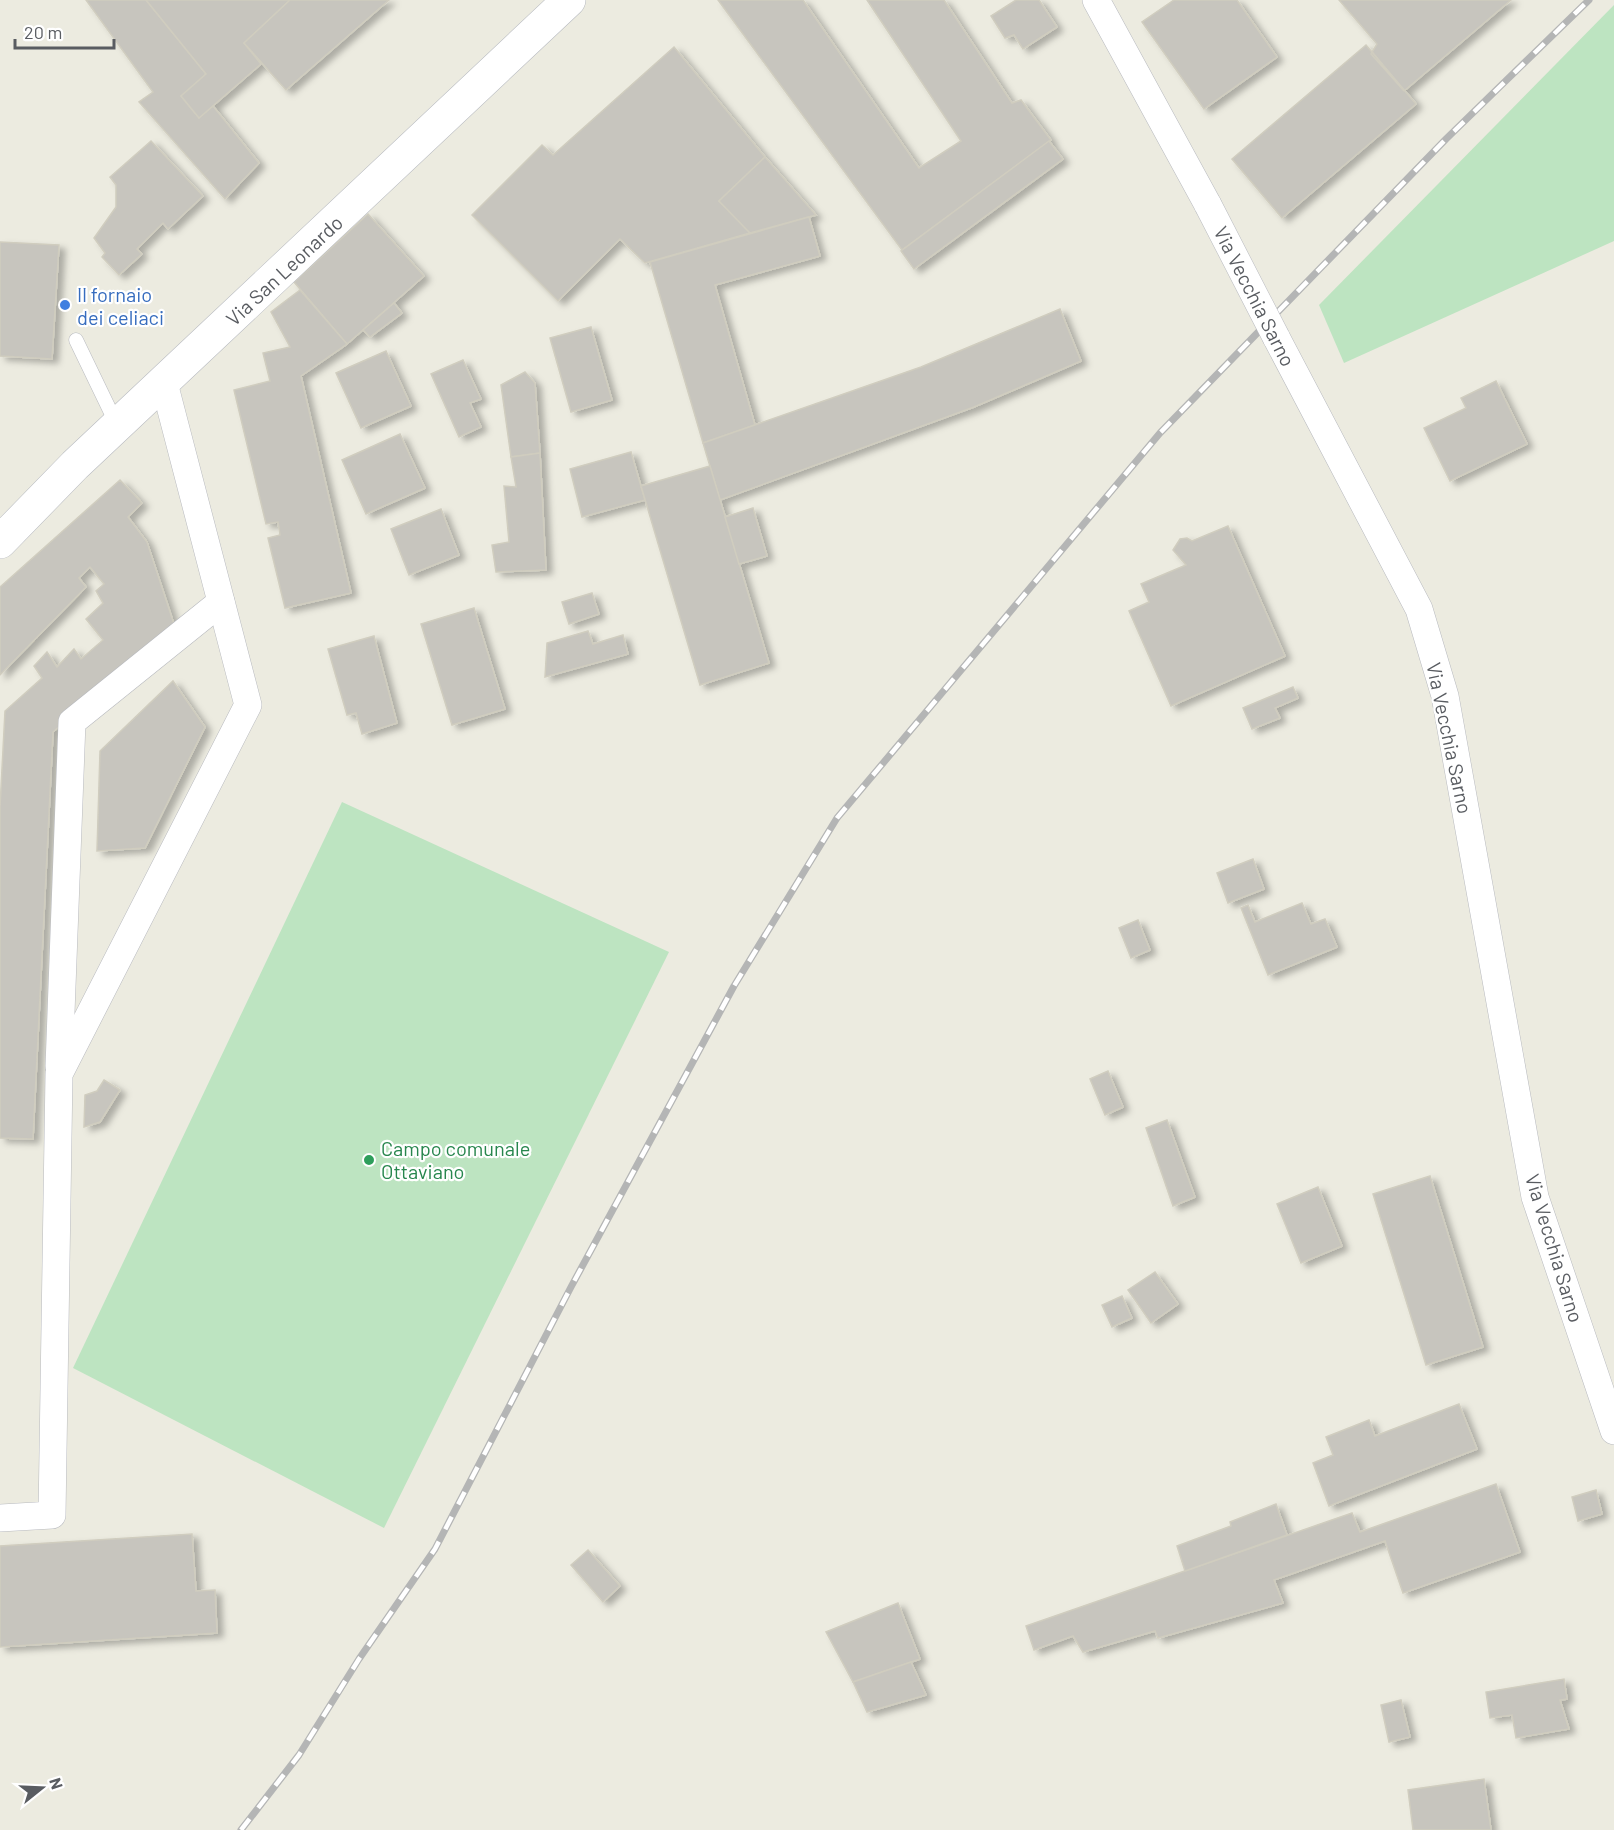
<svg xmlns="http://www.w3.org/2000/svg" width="1614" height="1830" font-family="Barlow,sans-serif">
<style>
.green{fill:#bde4c1}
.building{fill:#c7c5be;stroke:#d0cdbf;stroke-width:1.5;filter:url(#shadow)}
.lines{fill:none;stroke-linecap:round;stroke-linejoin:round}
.service-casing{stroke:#b8babf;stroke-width:15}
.minor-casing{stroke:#b8babf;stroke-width:28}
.secondary-casing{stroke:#b6b9bf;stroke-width:34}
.service{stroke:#fff;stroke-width:14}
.minor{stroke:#fff;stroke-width:27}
.secondary{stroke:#fff;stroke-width:33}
.rail-casing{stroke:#b4b5b5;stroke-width:7}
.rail{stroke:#fff;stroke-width:4.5;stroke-dasharray:14;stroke-linecap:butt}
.minor-bridge-casing{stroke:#b8babf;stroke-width:28;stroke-linecap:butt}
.minor-bridge{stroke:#fff;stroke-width:27}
.shop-dot{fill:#3f7fe0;stroke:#fff;stroke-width:2}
.leisure-dot{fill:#2e9e5b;stroke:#fff;stroke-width:2}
.labels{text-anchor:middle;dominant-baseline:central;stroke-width:4.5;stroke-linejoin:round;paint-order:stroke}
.street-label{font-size:20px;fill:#595c61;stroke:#fff}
.shop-label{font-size:20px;fill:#366cbe;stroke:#fff;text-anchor:start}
.leisure-label{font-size:20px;fill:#27864d;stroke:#fff;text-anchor:start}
</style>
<defs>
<filter id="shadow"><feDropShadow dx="6" dy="4" stdDeviation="3" flood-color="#0004"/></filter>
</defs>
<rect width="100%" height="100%" fill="#ecebe0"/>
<g class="green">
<path d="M1614,5V241L1344,363L1319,305Z"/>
<path d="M342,802L669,952L384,1528L73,1368Z"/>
</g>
<g class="building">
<path d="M86,0H146L206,74L181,96L199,118L213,106L259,163L225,199L139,102L153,92Z"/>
<path d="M146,0H290L244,43L261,64L199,118L181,96L206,74Z"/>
<path d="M290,0H389L286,90L244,43Z"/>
<path d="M718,0H803L919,168L961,141L867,0H944L1012,103L1021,100L1051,140L902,250Z"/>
<path d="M1016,0H1039L1057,27L1023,49L1014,35L1005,38L991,16Z"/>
<path d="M1174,0H1237L1277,57L1204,109L1142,22Z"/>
<path d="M1339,0H1511L1404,91L1372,52L1377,44Z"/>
<path d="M1366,45L1416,104L1282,218L1232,159Z"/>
<path d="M674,47L765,157L719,201L750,233L645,263L620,239L558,301L472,215L542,145L553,155Z"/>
<path d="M1372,52L1404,91L1371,54Z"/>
<path d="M151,141L203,196L168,229L163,223L137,249L142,254L119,275L102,257L105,253L94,238L116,207V185L110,177Z"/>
<path d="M1049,141L1063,159L914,269L901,251Z"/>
<path d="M765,157L816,215L750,233L719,201Z"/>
<path d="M368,214L424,276L347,344L294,282Z"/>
<path d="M809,217L820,256L715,285L755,425L703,443L650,262Z"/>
<path d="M0,242L59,245L52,359L0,356Z"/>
<path d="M300,290L347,344L301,376L351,593L285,608L268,538L280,535L278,522L266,524L234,390L270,381L263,353L290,347L271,312Z"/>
<path d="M394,303L402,313L370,337L363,330Z"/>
<path d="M1060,309L1081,361L974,407L720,500L703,443L921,367Z"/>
<path d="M591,327L612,400L571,412L550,338Z"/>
<path d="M386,351L411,406L361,428L336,373Z"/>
<path d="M463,360L481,399L470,403L481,427L459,437L431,374Z"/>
<path d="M525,372L535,383L540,453L511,457L501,385Z"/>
<path d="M1496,381L1527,444L1450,481L1424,428L1466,408L1461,398Z"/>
<path d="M400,434L425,488L366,514L342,460Z"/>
<path d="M631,452L645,500L582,517L570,469Z"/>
<path d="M540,453L546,570L496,572L492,545L509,542L504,486L516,487L511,457Z"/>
<path d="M710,466L769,663L700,685L641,486Z"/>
<path d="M120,480L142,503L128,517L147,542L174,624L53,732L33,1139L0,1138V807L5,711L42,678L34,666L47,652L57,667L74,649L81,659L103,640L86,619L103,603L96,591L104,584L90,567L79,578L86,587L0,675V587Z"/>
<path d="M753,508L767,556L739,564L725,517Z"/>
<path d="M441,509L459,555L409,575L391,529Z"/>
<path d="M1228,526L1285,656L1171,706L1129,611L1149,602L1141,584L1186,565L1173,550L1180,539L1187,538L1192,541Z"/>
<path d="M592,593L599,614L569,624L562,602Z"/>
<path d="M474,608L505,709L452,725L421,624Z"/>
<path d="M588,631L593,644L623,635L628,654L545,677L547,643Z"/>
<path d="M374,636L397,723L362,734L356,713L347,715L328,649Z"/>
<path d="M173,681L205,727L145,848L97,851L100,751Z"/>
<path d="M1293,687L1298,698L1275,708L1280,718L1252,729L1243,708Z"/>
<path d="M1253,859L1264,889L1228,903L1217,873Z"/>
<path d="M1302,903L1311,924L1325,919L1337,947L1268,975L1241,908L1248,905L1255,922Z"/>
<path d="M1138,920L1150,950L1131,958L1119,928Z"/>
<path d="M1108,1071L1123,1107L1105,1115L1090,1079Z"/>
<path d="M104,1080L120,1090L100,1122L84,1127L85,1095L97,1091Z"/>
<path d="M1167,1120L1195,1197L1173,1206L1146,1128Z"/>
<path d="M1430,1176L1483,1347L1426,1365L1373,1194Z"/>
<path d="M1318,1187L1342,1246L1301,1263L1277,1204Z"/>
<path d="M1155,1272L1178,1304L1151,1323L1128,1290Z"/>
<path d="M1122,1296L1132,1318L1112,1327L1102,1305Z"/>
<path d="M1459,1404L1477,1449L1329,1506L1313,1463L1333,1455L1326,1437L1369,1420L1375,1436Z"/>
<path d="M1496,1484L1520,1552L1403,1593L1385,1541L1274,1580L1283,1603L1158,1638L1155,1631L1083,1652L1073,1636L1034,1650L1026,1626L1352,1513L1360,1532Z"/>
<path d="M1596,1490L1602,1514L1578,1521L1572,1497Z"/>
<path d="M1276,1504L1287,1535L1185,1571L1177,1546L1231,1526L1230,1522Z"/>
<path d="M192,1534L196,1591L215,1590L217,1633L0,1647V1546Z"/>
<path d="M588,1550L620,1586L603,1602L571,1565Z"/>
<path d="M898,1603L920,1659L853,1682L826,1632Z"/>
<path d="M911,1662L926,1695L867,1712L853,1682Z"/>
<path d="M1564,1679L1567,1699L1560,1700L1569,1729L1516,1738L1512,1715L1490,1718L1486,1692Z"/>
<path d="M1401,1700L1410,1737L1389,1742L1381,1705Z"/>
<path d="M1484,1779L1491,1830H1413L1408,1790Z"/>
</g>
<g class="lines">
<defs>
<path id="service" d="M76,340L117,425"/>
<g id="minor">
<path d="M1096,0L1208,205"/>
<path d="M1276,337L1419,609L1445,696L1535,1197L1614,1431"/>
<path d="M59,1066L72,722L221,602"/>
<path d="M0,1518L52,1515L59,1074L248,705L164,383"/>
</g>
<path id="secondary" d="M0,542L75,465L569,0"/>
</defs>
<use href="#service" class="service-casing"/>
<use href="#minor" class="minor-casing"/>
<use href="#secondary" class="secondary-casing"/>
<use href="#service" class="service"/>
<use href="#minor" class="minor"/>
<use href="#secondary" class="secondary"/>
<defs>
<path id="rail" d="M241,1830L299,1755L359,1659L435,1549L571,1287L734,986L837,818L1160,433L1446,139L1589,0"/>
</defs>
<use href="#rail" class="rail-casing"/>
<use href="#rail" class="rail"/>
<defs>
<path id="minor-bridge" d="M1208,205L1276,337"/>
</defs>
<use href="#minor-bridge" class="minor-bridge-casing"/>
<use href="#minor-bridge" class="minor-bridge"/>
</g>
<circle class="shop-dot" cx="65" cy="305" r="6"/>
<circle class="leisure-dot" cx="369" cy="1160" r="6"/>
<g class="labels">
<g class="street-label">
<text transform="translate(284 270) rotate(-43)">Via San Leonardo</text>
<text transform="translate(1255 296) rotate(63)">Via Vecchia Sarno</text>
<text transform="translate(1450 738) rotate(78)">Via Vecchia Sarno</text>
<text transform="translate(1555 1248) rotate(73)">Via Vecchia Sarno</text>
</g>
<g class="shop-label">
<text x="77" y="294">Il fornaio<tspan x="77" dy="23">dei celiaci</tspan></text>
</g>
<g class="leisure-label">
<text x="381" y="1148">Campo comunale<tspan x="381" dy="23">Ottaviano</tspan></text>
</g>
</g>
<g transform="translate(42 1788) rotate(72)" stroke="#ffffff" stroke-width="4.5" paint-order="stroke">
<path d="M0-4.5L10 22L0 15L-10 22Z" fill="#595c61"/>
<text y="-9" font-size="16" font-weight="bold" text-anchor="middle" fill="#595c61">N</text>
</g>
<path d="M15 39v9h99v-9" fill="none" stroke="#595c61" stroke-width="3"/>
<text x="24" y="39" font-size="18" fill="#595c61" stroke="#ffffff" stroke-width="4.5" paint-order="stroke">20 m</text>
</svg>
